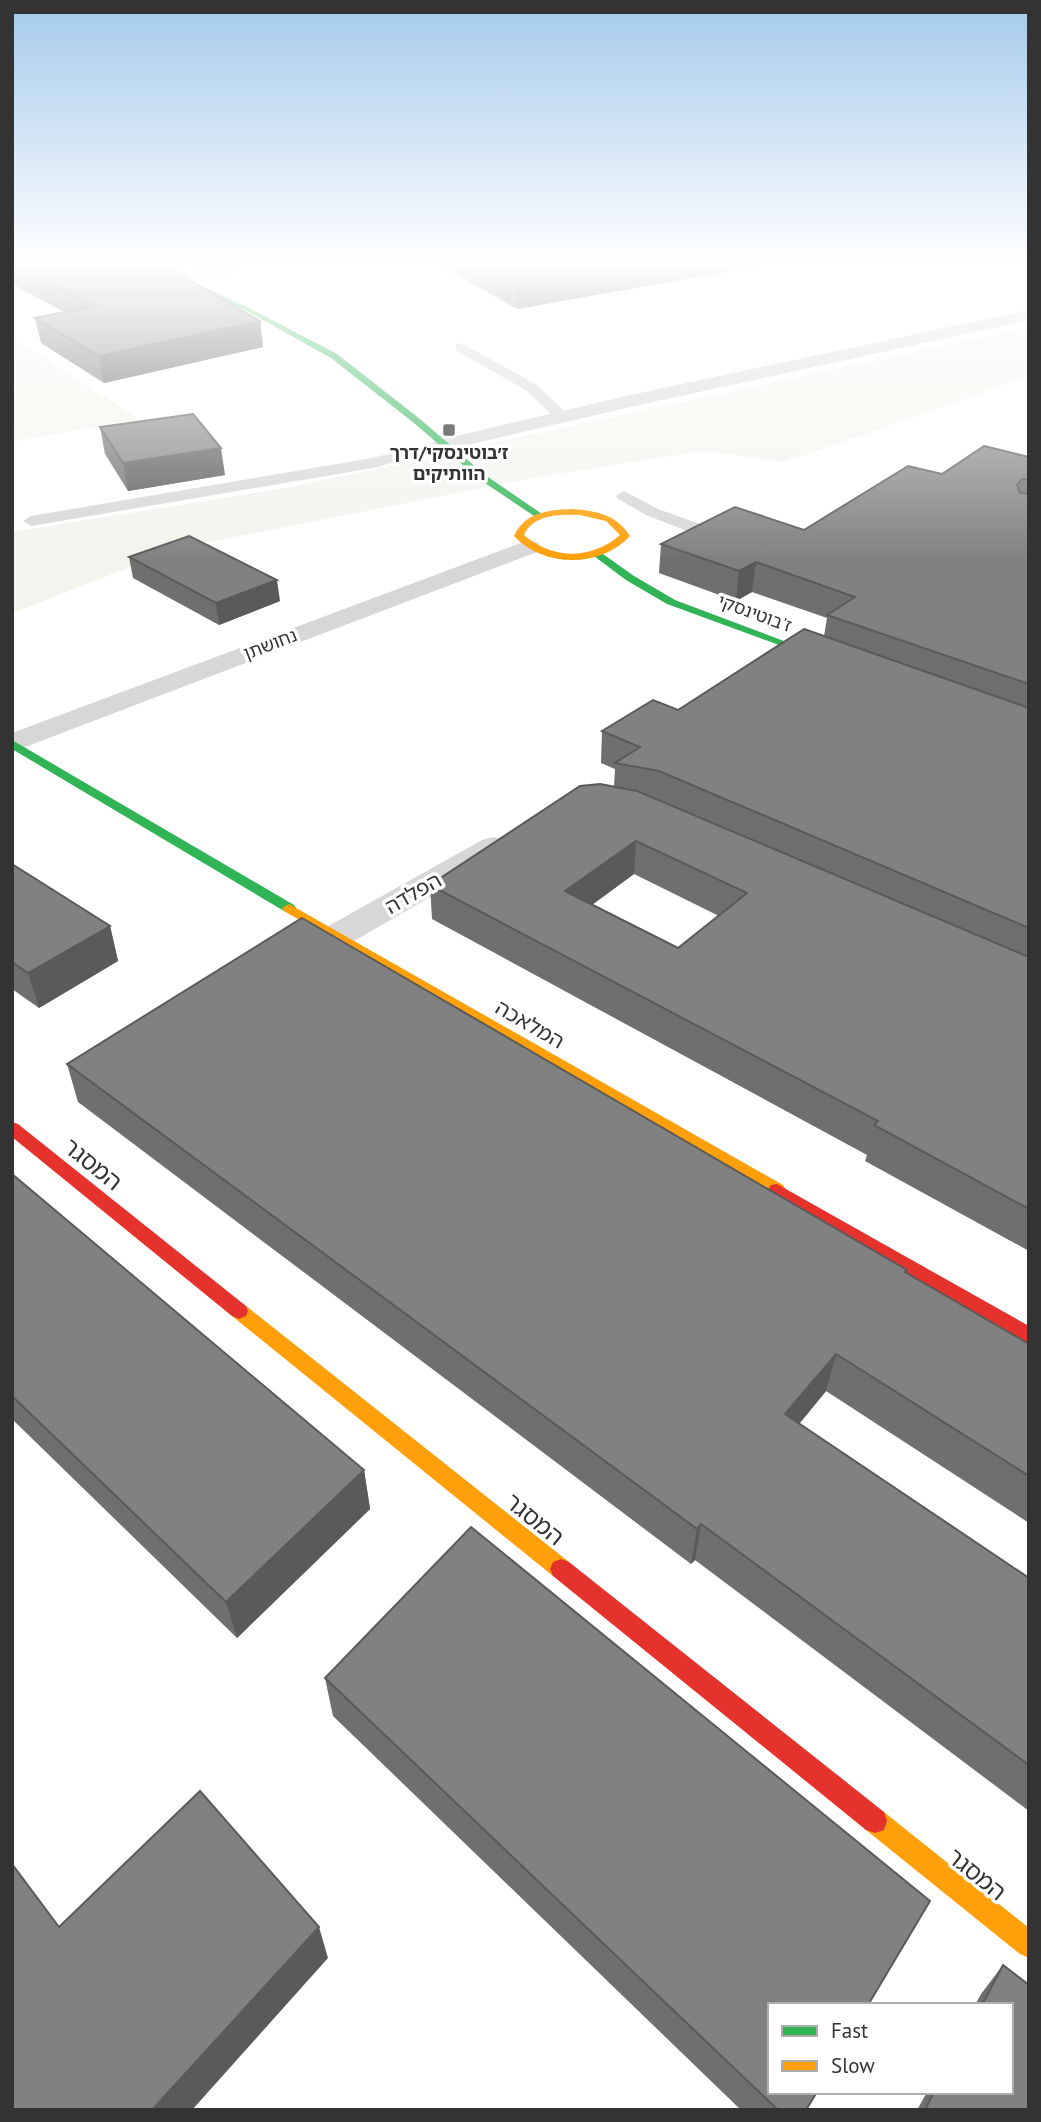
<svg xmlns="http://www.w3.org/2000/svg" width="1041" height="2122" font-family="'PT Sans','Noto Sans Hebrew',sans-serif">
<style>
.green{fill:#f1f5ed}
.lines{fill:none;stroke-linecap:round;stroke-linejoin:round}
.lane{fill:#d7d7d7;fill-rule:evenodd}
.street{fill:#d7d7d7;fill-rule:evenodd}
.fast{fill:#30b455;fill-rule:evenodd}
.slow{fill:#ff9f0a;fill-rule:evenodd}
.jam{fill:#e5322d;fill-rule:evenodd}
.wall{fill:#6f6f6f;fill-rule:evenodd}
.shaded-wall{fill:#5a5a5a}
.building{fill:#818181;stroke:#5a5a5a;stroke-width:2;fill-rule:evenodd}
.poi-dot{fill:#7a7a7a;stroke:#fff;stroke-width:2.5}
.labels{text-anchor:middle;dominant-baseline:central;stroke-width:7;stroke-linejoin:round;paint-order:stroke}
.far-poi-label{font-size:18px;font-weight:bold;fill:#333;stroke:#fff}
.far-street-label{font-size:18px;fill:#333;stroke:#fff}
.street-label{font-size:21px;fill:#333;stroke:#fff}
.near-street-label{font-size:24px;fill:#333;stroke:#fff}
</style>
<rect width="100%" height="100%" fill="#fff"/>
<g class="green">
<path d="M1029,327V376L785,462L703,451L549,475L179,548L18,611L12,610V532L291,487Z"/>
<path d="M12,338L139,419L12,442Z"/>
</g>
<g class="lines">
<g class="lane">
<path d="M461,343L537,385L567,414L569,417L567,420H557L527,391L456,350V344Z"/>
<path d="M442,441L449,445L447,448L373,468L31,526L23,521L31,516L372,458Z"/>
<path d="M624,491L658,509L722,532L724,536L716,541L710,540L646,515L618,499L616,496Z"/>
</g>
<g class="street">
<path d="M233,263H265L257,268L180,283L172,278L180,273Z"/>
<path d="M1029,310V320L626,408L442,451L435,449L432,445L435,441L626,396Z"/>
<path d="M529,540L537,542L541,547L537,552L12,752V733Z"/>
<path d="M493,837L504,840L509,847L504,854L349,944L337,947L325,944L320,936L325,928L482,840Z"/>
</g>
<g class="fast">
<path d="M145,263H153L249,308L337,354L420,419L485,475L545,516L537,518L479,479L414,423L331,358L245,310Z"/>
<path d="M594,552H600L634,576L675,600L837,661L828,663L667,604L626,580L594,556Z"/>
<path d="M12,740L294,905L296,908L289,912L284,911L12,749Z"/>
</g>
<g class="slow">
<path d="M572,509C596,511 616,514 630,536C600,568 544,568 514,536C525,512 548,510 572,509ZM580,515L606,521L620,535C591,560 553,560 524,535C533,514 560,514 580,515Z"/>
<path d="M289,904L783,1185L786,1190L783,1195H771L284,911L282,908Z"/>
<path d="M239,1303L246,1306L569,1562L572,1569L569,1576L561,1579L553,1576L232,1316L230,1311L232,1306Z"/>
<path d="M875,1809L884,1812L1029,1928V1958L1020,1954L866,1830L863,1821L866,1812Z"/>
</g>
<g class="jam">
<path d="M12,1122L18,1124L246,1306L248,1311L246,1316L239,1319L232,1316L12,1137Z"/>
<path d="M777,1184L1029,1326V1344L771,1195L768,1190L771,1185Z"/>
<path d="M561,1559L569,1562L884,1812L887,1821L884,1830L875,1833L866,1830L553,1576L550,1569L553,1562Z"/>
</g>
</g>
<g class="wall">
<path d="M12,263L260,321L263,347L104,383L41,343L35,318L64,312L12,284Z"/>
<path d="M167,263H196L176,267Z"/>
<path d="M436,263H775L517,309Z"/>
<path d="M100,427L225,475L128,491L105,454Z"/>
<path d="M1029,457V1251L865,1161L867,1155L432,919L430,885L614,786L615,769L601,763L602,731L678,710L824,636L827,618L752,592L736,601L659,573L661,544L804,530L942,474ZM634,874L719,916L678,948L592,905Z"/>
<path d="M129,557L280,601L219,625L133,578Z"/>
<path d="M12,864L110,926L118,961L39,1008L12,989Z"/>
<path d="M67,1064L907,1270L906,1273L1029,1344V1523L826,1391L799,1424L1029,1578V1811L695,1560L691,1564L78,1102Z"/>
<path d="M12,1174L364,1470L370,1509L237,1638L12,1419Z"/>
<path d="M325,1678L806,2110H741L333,1716Z"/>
<path d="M1003,1965L1029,1985V2110H917L927,2092H1011V2005H975L981,1994Z"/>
</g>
<g class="shaded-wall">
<path d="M175,263H196L176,267Z"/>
<path d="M623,263H775L517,309V281Z"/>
<path d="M260,321L263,347L104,383L99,356Z"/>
<path d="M221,448L225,475L128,491L123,463Z"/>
<path d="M756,562L752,592L736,601L739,571Z"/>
<path d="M277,580L280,601L219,625L216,603Z"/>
<path d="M636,841L634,874L564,925L565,891Z"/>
<path d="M110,926L118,961L39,1008L28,973Z"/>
<path d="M836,1354L826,1391L777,1451L785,1414Z"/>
<path d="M364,1470L370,1509L237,1638L226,1602Z"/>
<path d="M701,1524L695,1560L691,1564L697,1529Z"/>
<path d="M319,1927L328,1958L192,2110H152Z"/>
</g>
<g class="building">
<path d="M13,263H160L260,321L99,356L35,318L95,306Z"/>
<path d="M483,263H623L517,281Z"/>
<path d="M193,414L221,448L123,463L100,427Z"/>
<path d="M984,446L1029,457V479H1022L1017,485L1020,493L1029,494V684L827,615L855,597L756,562L739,571L661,544L735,507L804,530L908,466L942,474Z"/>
<path d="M189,536L277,580L216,603L129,557Z"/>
<path d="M804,629L1029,708V928L659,771L615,763L640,747L602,731L653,700L678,710Z"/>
<path d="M600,784L637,791L1029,957V1209L874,1125L878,1121L430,885L580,786ZM636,841L747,893L678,948L565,891Z"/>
<path d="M12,864L110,926L28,973L12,962Z"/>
<path d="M302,918L907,1270L905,1272L1029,1344V1476L836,1354L785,1414L1029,1578V1765L701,1524L697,1529L67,1064Z"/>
<path d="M12,1174L364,1470L226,1602L12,1396Z"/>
<path d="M471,1527L930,1901L868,2005H770V2092H817L806,2110H778L325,1678Z"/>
<path d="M200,1791L319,1927L152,2110H12V1864L59,1927Z"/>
<path d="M1003,1965L1029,1985V2110H925L934,2092H1011V2005H982Z"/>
</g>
<linearGradient id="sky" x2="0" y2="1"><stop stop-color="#a3caec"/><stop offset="0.47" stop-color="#fff"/><stop offset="1" stop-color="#fff" stop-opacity="0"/></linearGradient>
<rect width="1041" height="560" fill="url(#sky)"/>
<rect class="poi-dot" x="442" y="423" width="14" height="14" rx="3.5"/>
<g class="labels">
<g class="far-poi-label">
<text x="449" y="452">ז׳בוטינסקי/דרך<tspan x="449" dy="21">הוותיקים</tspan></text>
</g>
<g class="far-street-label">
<text transform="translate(755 613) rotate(20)">ז'בוטינסקי</text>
<text transform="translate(270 644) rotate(-21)">נחושתן</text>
</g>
<g class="street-label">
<text transform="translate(413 893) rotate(-30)">הפלדה</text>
<text transform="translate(530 1024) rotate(30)">המלאכה</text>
</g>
<g class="near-street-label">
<text transform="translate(93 1164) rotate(39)">המסגר</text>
<text transform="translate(535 1519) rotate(39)">המסגר</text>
<text transform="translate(977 1874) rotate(39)">המסגר</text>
</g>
</g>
<rect width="1041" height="2122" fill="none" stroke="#333333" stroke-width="28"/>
<rect x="768" y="2003" width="245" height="91" fill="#ffffff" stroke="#adadad" stroke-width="2"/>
<rect x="782" y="2026" width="35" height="10" fill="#30b455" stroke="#adadad" stroke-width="2"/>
<text x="831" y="2038" font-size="21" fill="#333333">Fast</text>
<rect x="782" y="2061" width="35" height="10" fill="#ff9f0a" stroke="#adadad" stroke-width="2"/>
<text x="831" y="2073" font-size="21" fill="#333333">Slow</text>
</svg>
